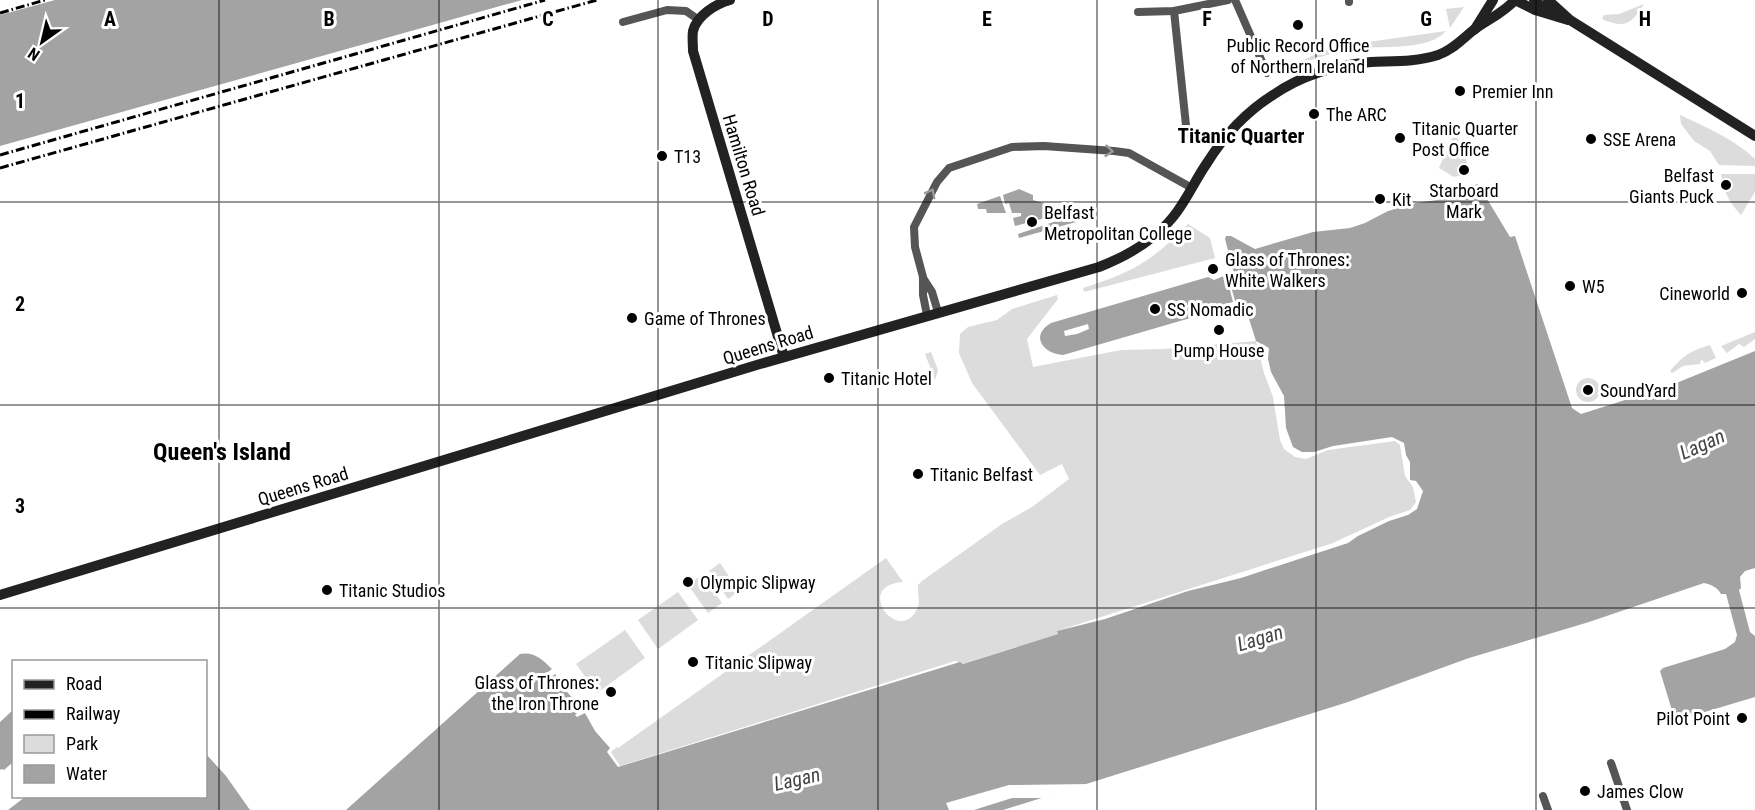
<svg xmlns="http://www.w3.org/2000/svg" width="1755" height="810" font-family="'Roboto Condensed',sans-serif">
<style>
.green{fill:#dcdcdc}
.water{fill:#a3a3a3}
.pier{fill:#fff}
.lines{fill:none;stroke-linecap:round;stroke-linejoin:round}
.street{stroke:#555;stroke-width:8}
.secondary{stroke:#222;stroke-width:10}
.rail{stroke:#000;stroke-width:3;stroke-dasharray:9 3 1.5 3;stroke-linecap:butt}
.oneway{stroke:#999}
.grid{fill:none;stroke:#000;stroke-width:1.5;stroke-opacity:0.55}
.poi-dot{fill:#000;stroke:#fff;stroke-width:2}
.labels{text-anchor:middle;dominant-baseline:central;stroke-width:6;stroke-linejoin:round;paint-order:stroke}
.poi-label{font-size:18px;fill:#000;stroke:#fff;text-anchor:start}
.street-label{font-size:18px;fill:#000;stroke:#fff}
.water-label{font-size:20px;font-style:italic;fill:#444;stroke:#fff}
.quarter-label{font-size:21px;font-weight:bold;fill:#000;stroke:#fff}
.district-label{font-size:24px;font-weight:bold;fill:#000;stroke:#fff}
.grid-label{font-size:20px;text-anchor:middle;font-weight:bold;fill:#000;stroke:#fff;stroke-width:6;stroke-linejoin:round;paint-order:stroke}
</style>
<rect width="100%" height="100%" fill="#fff"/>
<g class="green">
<path d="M1644,4C1631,24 1626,29 1602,19L1604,15L1619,14Z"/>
<path d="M1464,7L1450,28L1446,9Z"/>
<path d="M1446,31C1430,50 1384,46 1362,48L1361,43Z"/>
<path d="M1346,47L1345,50L1320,57L1292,67L1291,66L1324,50Z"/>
<path d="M1680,115C1706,127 1734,139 1755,159V166L1719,165L1710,151L1694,141L1681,124Z"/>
<path d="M1455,131L1471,173L1454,177L1439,168Z"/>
<path d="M1721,174H1755V192L1741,215C1729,202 1723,191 1721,174Z"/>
<path d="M1188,224L1210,238L1215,258L1084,292L1083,288C1131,273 1153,261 1188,224Z"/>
<path d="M1057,295L1058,299L1027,339L1033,367L1121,350L1163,349L1256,341L1264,373L1273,397L1280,440L1284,449L1295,457L1306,459L1328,450L1395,441L1400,445L1405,476L1413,487L1416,502L1410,510L1389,517L1333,543L1057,631L1058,634L962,664L955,661L620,766L611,752L617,747L618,748L886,558L903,582C852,586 900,646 917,609C921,601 917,593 918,585L922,581L1002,524L1032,507L1069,479L1062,464L1040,475L972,383L959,353L960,334L968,327L997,320L1012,309Z"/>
<path d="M1755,332V339L1744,347L1739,344L1727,353L1721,346Z"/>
<path d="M1710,345L1716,358L1705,363L1701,359L1700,364L1683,366L1672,373L1670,371C1684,355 1690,351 1710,345Z"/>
<path d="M931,352L938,370L935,380L925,354Z"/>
<circle cx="1588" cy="390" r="12"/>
<path d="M720,563L739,591L728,599L709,571Z"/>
<path d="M702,575L722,603L708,613L688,585Z"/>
<path d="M678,592L698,620L658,649L638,620Z"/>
<path d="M625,630L645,658L597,693L576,664Z"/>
</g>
<g class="water">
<path d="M55,0H522L0,146V15Z"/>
<path d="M1478,184L1510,237L1515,236L1572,408L1581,414L1669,386L1755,351V568L1745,571L1740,577L1741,588L1739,590L1750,632L1755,636V697L1678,720L1674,717L1660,671L1663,668L1725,649L1735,642L1737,635L1726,594H1721C1717,587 1712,585 1704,583L1589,622L1469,658L1348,702L1003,810H346L520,654C534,651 543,660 552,669L548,672L547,676L549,679L555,674L567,692L582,708L575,715L577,717L585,713L595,731L610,748L607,752L618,767L960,662L963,664L1058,634L1057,631L1105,619L1188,591L1241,578L1348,543L1358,536L1389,521L1408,515L1417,509L1423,491L1416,481L1410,480V462L1406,455L1404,443L1392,437L1333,446L1314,452H1302L1293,447L1286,428L1284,396L1271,372L1268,359L1269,348L1256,341L1243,300L1235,301L1228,275L1234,273L1225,239L1226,236H1231L1255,249L1313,232L1350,228L1365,223L1388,211L1416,203L1451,198L1450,193Z"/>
<path d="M1019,189L1033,195V200L1053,206L1054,212H1058L1057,215L1015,226L1013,218L1021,216V213H1012L1009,203L1005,204L1003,195Z"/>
<path d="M1000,196L1006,213H987L986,209H978L977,204Z"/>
<path d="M1077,214L1076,222L1019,238L1018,234Z"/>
<path d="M1226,275L1233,302L1222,305L1218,310L1063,355C1044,354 1029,336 1051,323L1208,277L1214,280Z"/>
<path d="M13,710V762L4,770L2,769L0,770V722Z"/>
<path d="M206,754L226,776L250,810H8L25,797L206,796Z"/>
</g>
<g class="pier">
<path d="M1088,324L1089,329L1077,334L1065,336L1064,331Z"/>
<path d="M1089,784L1043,798H1012L974,810H949L946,803L1009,785Z"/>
</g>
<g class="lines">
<g class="street">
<path d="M1235,0L1267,73"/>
<path d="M1349,0V2"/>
<path d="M1174,11L1187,135"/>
<path d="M1138,12L1174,11L1228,0"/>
<path d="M623,22L667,10L686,11L699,20"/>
<path d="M923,278L932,292L938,312"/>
<path d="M927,315L923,295V277L915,247L914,227L937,182L949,168L1012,147L1044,146L1114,151L1129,153L1192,188"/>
<path d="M1611,763L1627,810"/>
<path d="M1543,796L1548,810"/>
</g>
<g class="secondary">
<path d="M730,0C716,4 697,15 693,31C692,36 693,45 693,51L784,357"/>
<path d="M1515,0L1535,10L1568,20"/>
<path d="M1534,0L1549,12"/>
<path d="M1548,0L1570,20L1755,136"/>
<path d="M1475,29L1493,0"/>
<path d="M0,595L760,364L1099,267C1127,256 1154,241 1173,217C1187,200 1195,180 1207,163C1224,136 1246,112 1273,95C1302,75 1336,65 1371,62C1394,61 1416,62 1438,55C1453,50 1463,38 1475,29C1489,19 1503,13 1515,0"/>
</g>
<g class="rail">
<path d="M0,13L45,0"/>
<path d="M0,155L545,0"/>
<path d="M0,168L597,0"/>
</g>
</g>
<defs><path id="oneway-chevron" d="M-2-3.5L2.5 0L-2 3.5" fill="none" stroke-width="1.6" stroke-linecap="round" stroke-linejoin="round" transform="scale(1.5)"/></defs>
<g class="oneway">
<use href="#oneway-chevron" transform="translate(1109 151) rotate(5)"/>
<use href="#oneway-chevron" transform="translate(931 193) rotate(-62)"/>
</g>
<path class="grid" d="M219,0V810M439,0V810M658,0V810M878,0V810M1097,0V810M1316,0V810M1536,0V810M0,202H1755M0,405H1755M0,608H1755"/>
<g class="poi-dot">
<circle cx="1298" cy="25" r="6"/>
<circle cx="1460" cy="91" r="6"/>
<circle cx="1314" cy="114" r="6"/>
<circle cx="1400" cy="138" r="6"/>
<circle cx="1591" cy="139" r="6"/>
<circle cx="662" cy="156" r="6"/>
<circle cx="1464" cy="170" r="6"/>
<circle cx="1726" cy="185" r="6"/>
<circle cx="1380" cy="199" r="6"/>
<circle cx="1032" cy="222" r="6"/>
<circle cx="1213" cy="269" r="6"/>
<circle cx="1570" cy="286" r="6"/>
<circle cx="1742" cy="293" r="6"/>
<circle cx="1155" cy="309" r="6"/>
<circle cx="632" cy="318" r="6"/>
<circle cx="1219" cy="330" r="6"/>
<circle cx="829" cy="378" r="6"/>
<circle cx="1588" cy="390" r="6"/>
<circle cx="918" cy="474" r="6"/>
<circle cx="688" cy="582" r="6"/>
<circle cx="327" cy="590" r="6"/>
<circle cx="693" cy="662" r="6"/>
<circle cx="611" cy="692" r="6"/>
<circle cx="1742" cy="718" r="6"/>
<circle cx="1585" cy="791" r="6"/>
</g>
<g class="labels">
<g class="poi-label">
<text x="1298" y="45" text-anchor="middle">Public Record Office<tspan x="1298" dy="21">of Northern Ireland</tspan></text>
<text x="1472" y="91">Premier Inn</text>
<text x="1326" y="114">The ARC</text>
<text x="1412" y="128">Titanic Quarter<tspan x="1412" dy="21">Post Office</tspan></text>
<text x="1603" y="139">SSE Arena</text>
<text x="674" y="156">T13</text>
<text x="1714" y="175" text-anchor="end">Belfast<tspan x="1714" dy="21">Giants Puck</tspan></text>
<text x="1464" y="190" text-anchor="middle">Starboard<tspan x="1464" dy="21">Mark</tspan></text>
<text x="1392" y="199">Kit</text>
<text x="1044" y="212">Belfast<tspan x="1044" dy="21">Metropolitan College</tspan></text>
<text x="1225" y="259">Glass of Thrones:<tspan x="1225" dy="21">White Walkers</tspan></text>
<text x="1582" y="286">W5</text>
<text x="1730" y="293" text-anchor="end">Cineworld</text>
<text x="1167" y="309">SS Nomadic</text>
<text x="644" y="318">Game of Thrones</text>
<text x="1219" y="350" text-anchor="middle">Pump House</text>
<text x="841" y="378">Titanic Hotel</text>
<text x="1600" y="390">SoundYard</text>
<text x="930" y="474">Titanic Belfast</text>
<text x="700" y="582">Olympic Slipway</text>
<text x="339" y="590">Titanic Studios</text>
<text x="705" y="662">Titanic Slipway</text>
<text x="599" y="682" text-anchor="end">Glass of Thrones:<tspan x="599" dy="21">the Iron Throne</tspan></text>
<text x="1730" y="718" text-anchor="end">Pilot Point</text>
<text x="1597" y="791">James Clow</text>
</g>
<g class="street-label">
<text transform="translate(744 165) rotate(73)">Hamilton Road</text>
<text transform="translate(768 345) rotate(-17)">Queens Road</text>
<text transform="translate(303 486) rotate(-17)">Queens Road</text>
</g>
<g class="water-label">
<text transform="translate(1702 444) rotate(-24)">Lagan</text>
<text transform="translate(1260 638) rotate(-17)">Lagan</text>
<text transform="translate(797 779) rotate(-13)">Lagan</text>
</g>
<g class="quarter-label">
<text x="1241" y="136">Titanic Quarter</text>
</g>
<g class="district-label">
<text x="222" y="452">Queen's Island</text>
</g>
</g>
<g class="grid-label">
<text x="110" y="26">A</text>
<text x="329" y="26">B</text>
<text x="548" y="26">C</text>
<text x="768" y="26">D</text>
<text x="987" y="26">E</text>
<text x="1207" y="26">F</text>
<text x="1426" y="26">G</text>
<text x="1645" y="26">H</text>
<text x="20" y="108">1</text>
<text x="20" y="311">2</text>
<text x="20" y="513">3</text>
</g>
<rect x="12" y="660" width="195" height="138" fill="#ffffff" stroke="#999999" stroke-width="1.5"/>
<rect x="24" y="680" width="30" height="9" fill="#222222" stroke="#999999" stroke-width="1.5"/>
<text x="66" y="690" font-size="18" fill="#000000">Road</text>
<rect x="24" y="710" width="30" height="9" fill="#000000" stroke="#999999" stroke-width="1.5"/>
<text x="66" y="720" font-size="18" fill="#000000">Railway</text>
<rect x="24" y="735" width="30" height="18" fill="#dcdcdc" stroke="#999999" stroke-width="1.5"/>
<text x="66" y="750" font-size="18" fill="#000000">Park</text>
<rect x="24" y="765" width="30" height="18" fill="#a3a3a3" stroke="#999999" stroke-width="1.5"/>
<text x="66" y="780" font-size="18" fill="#000000">Water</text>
<g transform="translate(42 42) rotate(214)" stroke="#ffffff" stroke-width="4.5" paint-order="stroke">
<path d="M0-4.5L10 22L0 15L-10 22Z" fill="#000000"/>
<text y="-9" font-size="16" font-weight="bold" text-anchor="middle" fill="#000000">N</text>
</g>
</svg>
